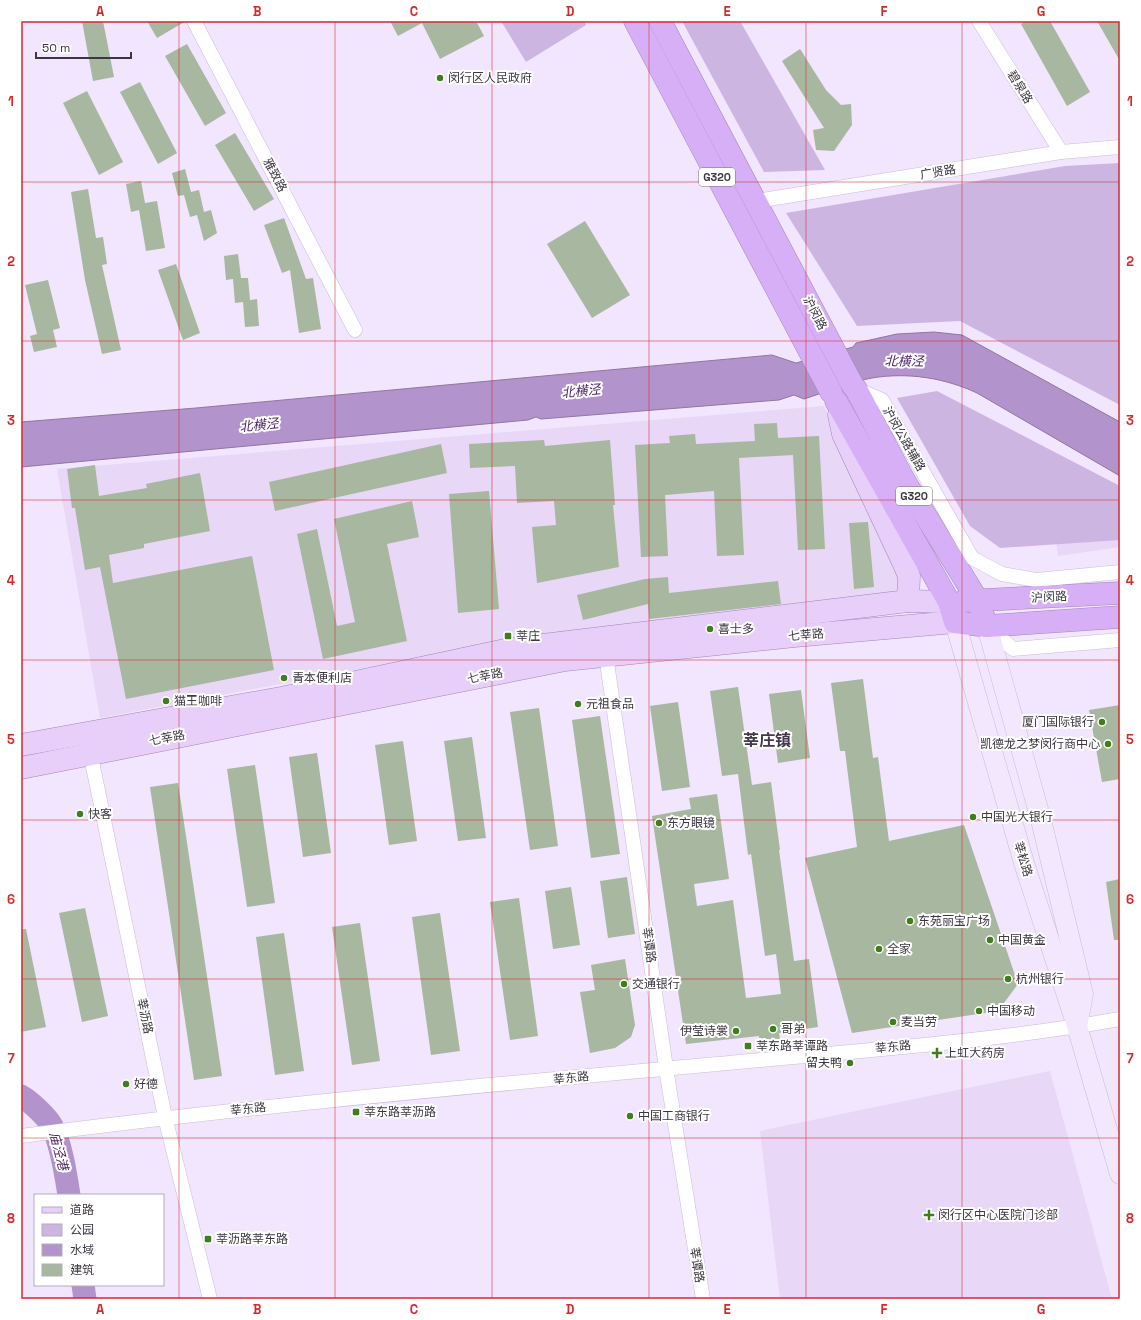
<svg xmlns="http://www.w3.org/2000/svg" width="1141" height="1320" font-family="'Space Grotesk','Noto Sans SC',sans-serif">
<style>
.built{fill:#e8d7f7}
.green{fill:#cdb5e2}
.water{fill:#b293cb;stroke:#8f77a1}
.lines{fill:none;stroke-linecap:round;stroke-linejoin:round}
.river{stroke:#b293cb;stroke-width:23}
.building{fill:#a7b7a0}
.street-casing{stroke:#c9bcd5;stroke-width:15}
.secondary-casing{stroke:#c9bcd5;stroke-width:21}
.primary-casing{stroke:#a185b7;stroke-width:23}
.highway-casing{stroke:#a185b7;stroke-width:23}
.street{stroke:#fff;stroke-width:14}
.secondary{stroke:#f3e7fd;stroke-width:20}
.primary{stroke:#e7cffa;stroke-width:22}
.highway{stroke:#d7aff7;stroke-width:22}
.grid{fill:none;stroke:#d62828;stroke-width:1;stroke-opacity:0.55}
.poi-dot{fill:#3f7e1b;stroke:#fff;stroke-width:1.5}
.labels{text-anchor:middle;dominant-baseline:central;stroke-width:4;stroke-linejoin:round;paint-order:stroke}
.shield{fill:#fff;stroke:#767279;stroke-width:1}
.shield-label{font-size:11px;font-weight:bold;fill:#3c3640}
.poi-label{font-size:12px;fill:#3c3640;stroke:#fff;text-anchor:start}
.street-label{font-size:12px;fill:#3c3640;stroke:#fff}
.water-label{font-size:13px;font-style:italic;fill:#4e2669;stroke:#fff}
.district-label{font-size:16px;font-weight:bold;fill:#43384c;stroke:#fff}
.neatline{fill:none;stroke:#d62828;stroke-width:1.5}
.grid-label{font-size:13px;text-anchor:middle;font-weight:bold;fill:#d62828}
</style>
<rect width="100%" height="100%" fill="#f2e5fe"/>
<g class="built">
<path d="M824,406L902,581L899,597L513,640L100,718L57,469Z"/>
<path d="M1120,501V547L1058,556L1052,511Z"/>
<path d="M1050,1071L1112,1299H780L760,1131Z"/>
</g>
<g class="green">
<path d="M501,21H584L586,25L526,62Z"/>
<path d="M682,21H740L825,170L764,172Z"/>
<path d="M1120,163V405L960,321L857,326L786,213L1065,166Z"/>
<path d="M937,391L1120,486V540L1000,548L970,526L897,398Z"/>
</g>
<path class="water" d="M934,332L962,335L1120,422V476L977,393C945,378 908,372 872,378C850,382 826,392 804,399L794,395L779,400L541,419L536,417L528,420L21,467V422L196,408L772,355L796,363L853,347L856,343L897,334Z"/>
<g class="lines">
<g class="river">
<path d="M21,1096C30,1101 47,1117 52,1126C61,1143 66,1176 69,1195"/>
<path d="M83,1285L85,1299"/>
</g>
</g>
<g class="building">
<path d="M82,21H103L114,77L93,81Z"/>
<path d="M147,21H186L157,38Z"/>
<path d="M390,21H476L484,36L440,59L422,23L398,36Z"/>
<path d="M1026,21H1050L1090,92L1067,106L1021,24Z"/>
<path d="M1097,21H1120V61Z"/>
<path d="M187,44L226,113L205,126L165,56Z"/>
<path d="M800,49L826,90L841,105L851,104L852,125L834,151L816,150L813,130L824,128L782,61Z"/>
<path d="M140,82L177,153L158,164L120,92Z"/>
<path d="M87,91L123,162L99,175L63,103Z"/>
<path d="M235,133L274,199L254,211L215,145Z"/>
<path d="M185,169L191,192L199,190L204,212L211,210L217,233L204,241L197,215L190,217L184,195L178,196L172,173Z"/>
<path d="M141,181L145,203L157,201L165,248L146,251L139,210L131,212L126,184Z"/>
<path d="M88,189L96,238L103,237L107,264L102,265L121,350L102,354L85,280L71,192Z"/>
<path d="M284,218L306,279L313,278L321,329L299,333L290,270L282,273L264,225Z"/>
<path d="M585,221L630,295L592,318L547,244Z"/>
<path d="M238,254L241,278H248L250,300L257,299L259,326L245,327L243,302L235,303L233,279L226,280L224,256Z"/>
<path d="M176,264L200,333L183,340L158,270Z"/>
<path d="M48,280L60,328L53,330L57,347L34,352L30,336L37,334L25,285Z"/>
<path d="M777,423L778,438L819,436L825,549L798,550L793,455L739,458L744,555L717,556L714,491L665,495L668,556L641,557L635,445L670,443L669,436L695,434L696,444L755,441L754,424Z"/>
<path d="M544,440L545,446L610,440L615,505H613L619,567L537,583L532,527L556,525L554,501L517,503L515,466L470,468L469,444Z"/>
<path d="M441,444L447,473L275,511L269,482Z"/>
<path d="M95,465L99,496L147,488L146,484L200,473L210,531L144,544V548L109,555L113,583L252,556L274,670L126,699L100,567L85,570L75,508H72L67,469Z"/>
<path d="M489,491L499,609L458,613L449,494Z"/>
<path d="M412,501L419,537L387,544L407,641L323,659L297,534L317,529L337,626L355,622L334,519Z"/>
<path d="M868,522L874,587L854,589L849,523Z"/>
<path d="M668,577L669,593L778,581L781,604L649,619L648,604L583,620L577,595L645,579Z"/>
<path d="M863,679L873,758L878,757L889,841L964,825L1018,984L998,1011L852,1033L805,858L857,847L845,751H840L831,683Z"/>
<path d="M738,687L752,785L771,782L780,850H779L794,961L809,959L818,1027L779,1033L780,1039L759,1041V1036L686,1044L652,816L691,809L689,798L717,794L729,879L694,884L697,906L733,900L746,998L781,994L776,954L765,956L751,854L748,855L738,774L722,776L710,691Z"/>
<path d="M801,690L810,758L778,763L769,694Z"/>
<path d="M678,702L690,787L662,791L650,706Z"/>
<path d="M1120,705V779L1102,782L1089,710Z"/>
<path d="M539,708L558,846L530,850L510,712Z"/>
<path d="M600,716L620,854L591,858L572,720Z"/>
<path d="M472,737L486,838L458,841L444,741Z"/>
<path d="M403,741L417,841L389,845L375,745Z"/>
<path d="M317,753L331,853L303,857L289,757Z"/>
<path d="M255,765L275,903L247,907L227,769Z"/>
<path d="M178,783L222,1076L194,1080L150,787Z"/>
<path d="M627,877L635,934L608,938L600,881Z"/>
<path d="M1120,879V940H1114L1106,882Z"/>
<path d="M571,887L580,945L553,949L545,891Z"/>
<path d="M519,898L538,1036L510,1040L490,902Z"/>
<path d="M85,908L108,1016L82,1022L59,913Z"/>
<path d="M440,913L460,1051L431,1055L412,917Z"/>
<path d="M360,923L380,1061L352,1065L332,927Z"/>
<path d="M21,929H26L46,1027L21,1032Z"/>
<path d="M284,933L304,1071L275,1075L256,937Z"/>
<path d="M625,959L635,1025L631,1037L615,1048L590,1053L580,992L595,990L591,965Z"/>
</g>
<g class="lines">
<defs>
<g id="street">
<path d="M194,21L355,330"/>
<path d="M979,21L1061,152"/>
<path d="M756,201L1061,152L1120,147"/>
<path d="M856,389L882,400L972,558L1002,574L1036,580L1120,572"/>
<path d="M987,626L1013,649L1120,640"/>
<path d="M605,649L666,1068L703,1299"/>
<path d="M89,747L165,1117L210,1299"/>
<path d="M21,1136C249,1106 478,1086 706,1065C844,1052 983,1043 1120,1019"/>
</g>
<g id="secondary">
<path d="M955,622L1024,863L1077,1026L1120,1174"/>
<path d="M987,626L1041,820L1083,994L1078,1022"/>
</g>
<g id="primary">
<path d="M839,415L843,434L904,564L909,576L908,601"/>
<path d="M21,745L281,698L510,649L908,601L949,602"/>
<path d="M21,768L565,660L794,636L955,622"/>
</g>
<g id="highway">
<path d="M635,21L831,392"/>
<path d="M660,21L853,386"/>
<path d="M856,389L905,482L978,601L987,626"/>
<path d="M836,401L949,602L955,622L987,626L1120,617"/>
<path d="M964,601L1120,593"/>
</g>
</defs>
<use href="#street" class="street-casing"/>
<use href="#secondary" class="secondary-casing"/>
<use href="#primary" class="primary-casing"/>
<use href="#highway" class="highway-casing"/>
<use href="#street" class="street"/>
<use href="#secondary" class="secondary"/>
<use href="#primary" class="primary"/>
<use href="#highway" class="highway"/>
</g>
<path class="grid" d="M179,21V1299M335,21V1299M492,21V1299M649,21V1299M806,21V1299M962,21V1299M21,182H1120M21,341H1120M21,500H1120M21,660H1120M21,820H1120M21,979H1120M21,1138H1120"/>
<g class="poi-dot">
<circle cx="440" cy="78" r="4"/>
<circle cx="710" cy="629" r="4"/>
<rect x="504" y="632" width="8" height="8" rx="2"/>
<circle cx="284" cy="678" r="4"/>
<circle cx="166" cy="701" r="4"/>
<circle cx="578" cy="704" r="4"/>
<circle cx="1102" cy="722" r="4"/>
<circle cx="1108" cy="744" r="4"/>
<circle cx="80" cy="814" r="4"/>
<circle cx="973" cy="817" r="4"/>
<circle cx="659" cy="823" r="4"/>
<circle cx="910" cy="921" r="4"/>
<circle cx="990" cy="940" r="4"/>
<circle cx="879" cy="949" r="4"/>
<circle cx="1008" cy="979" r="4"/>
<circle cx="624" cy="984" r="4"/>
<circle cx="979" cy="1011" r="4"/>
<circle cx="893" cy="1022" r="4"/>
<circle cx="773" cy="1029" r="4"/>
<circle cx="736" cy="1031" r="4"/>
<rect x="744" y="1042" width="8" height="8" rx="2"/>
<path d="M935 1047h4v4h4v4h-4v4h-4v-4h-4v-4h4z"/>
<circle cx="850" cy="1063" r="4"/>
<circle cx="126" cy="1084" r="4"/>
<rect x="352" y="1108" width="8" height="8" rx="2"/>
<circle cx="630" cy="1116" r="4"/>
<path d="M927 1209h4v4h4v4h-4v4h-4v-4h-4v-4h4z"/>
<rect x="204" y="1235" width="8" height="8" rx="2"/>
</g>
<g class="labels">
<g class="shield">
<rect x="699" y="168" width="36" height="18" rx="3"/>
<rect x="896" y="487" width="36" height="18" rx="3"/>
</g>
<g class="shield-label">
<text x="717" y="177">G320</text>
<text x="914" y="496">G320</text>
</g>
<g class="poi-label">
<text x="448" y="78">闵行区人民政府</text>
<text x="718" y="629">喜士多</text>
<text x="516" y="636">莘庄</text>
<text x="292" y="678">青本便利店</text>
<text x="174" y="701">猫王咖啡</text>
<text x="586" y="704">元祖食品</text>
<text x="1094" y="722" text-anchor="end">厦门国际银行</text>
<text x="1100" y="744" text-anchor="end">凯德龙之梦闵行商中心</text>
<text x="88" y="814">快客</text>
<text x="981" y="817">中国光大银行</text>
<text x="667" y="823">东方眼镜</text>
<text x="918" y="921">东苑丽宝广场</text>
<text x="998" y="940">中国黄金</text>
<text x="887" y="949">全家</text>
<text x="1016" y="979">杭州银行</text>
<text x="632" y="984">交通银行</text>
<text x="987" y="1011">中国移动</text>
<text x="901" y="1022">麦当劳</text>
<text x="781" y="1029">哥弟</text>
<text x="728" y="1031" text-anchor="end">伊莹诗裳</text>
<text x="756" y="1046">莘东路莘谭路</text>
<text x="945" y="1053">上虹大药房</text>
<text x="842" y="1063" text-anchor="end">留夫鸭</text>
<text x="134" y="1084">好德</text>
<text x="364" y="1112">莘东路莘沥路</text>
<text x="638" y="1116">中国工商银行</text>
<text x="938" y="1215">闵行区中心医院门诊部</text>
<text x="216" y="1239">莘沥路莘东路</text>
</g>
<g class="street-label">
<text transform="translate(1020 87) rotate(58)">碧泉路</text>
<text transform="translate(938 172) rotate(-9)">广贤路</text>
<text transform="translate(275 175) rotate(62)">雅致路</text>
<text transform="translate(815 313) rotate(62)">沪闵路</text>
<text transform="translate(904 439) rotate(60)">沪闵公路辅路</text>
<text transform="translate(1049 597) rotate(-3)">沪闵路</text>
<text transform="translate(806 635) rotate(-5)">七莘路</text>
<text transform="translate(485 676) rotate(-11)">七莘路</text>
<text transform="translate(167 738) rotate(-11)">七莘路</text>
<text transform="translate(1023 859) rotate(73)">莘松路</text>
<text transform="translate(649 945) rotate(82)">莘谭路</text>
<text transform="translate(145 1016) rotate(78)">莘沥路</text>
<text transform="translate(893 1047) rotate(-6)">莘东路</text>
<text transform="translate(571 1078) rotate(-6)">莘东路</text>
<text transform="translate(248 1109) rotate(-6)">莘东路</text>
<text transform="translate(697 1265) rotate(81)">莘谭路</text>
</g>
<g class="water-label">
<text transform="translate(904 361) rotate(1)">北横泾</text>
<text transform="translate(581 391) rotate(-6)">北横泾</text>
<text transform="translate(259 425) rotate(-6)">北横泾</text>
<text transform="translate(59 1151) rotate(75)">庙泾港</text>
</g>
<g class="district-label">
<text x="767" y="740">莘庄镇</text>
</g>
</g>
<rect width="1141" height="1320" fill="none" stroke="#ffffff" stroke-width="44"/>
<rect x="34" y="1194" width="130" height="92" fill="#ffffff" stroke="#b1afb3"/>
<rect x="42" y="1207" width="20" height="6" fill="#e7cffa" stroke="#b1afb3"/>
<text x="70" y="1214" font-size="12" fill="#3c3640">道路</text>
<rect x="42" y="1224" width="20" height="12" fill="#cdb5e2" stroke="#b1afb3"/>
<text x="70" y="1234" font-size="12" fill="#3c3640">公园</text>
<rect x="42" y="1244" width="20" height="12" fill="#b293cb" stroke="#b1afb3"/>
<text x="70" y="1254" font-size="12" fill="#3c3640">水域</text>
<rect x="42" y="1264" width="20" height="12" fill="#a7b7a0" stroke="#b1afb3"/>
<text x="70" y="1274" font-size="12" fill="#3c3640">建筑</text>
<path d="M36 52v6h95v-6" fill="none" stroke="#3c3640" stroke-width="2"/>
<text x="42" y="52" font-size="12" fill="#3c3640" stroke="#ffffff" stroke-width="3" paint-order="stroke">50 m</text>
<rect x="22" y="22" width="1097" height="1276" class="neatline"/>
<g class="grid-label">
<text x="100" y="16">A</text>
<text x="257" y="16">B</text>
<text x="414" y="16">C</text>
<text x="570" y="16">D</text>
<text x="727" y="16">E</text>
<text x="884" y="16">F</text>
<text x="1041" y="16">G</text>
<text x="11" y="106">1</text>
<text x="1130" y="106">1</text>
<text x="11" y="266">2</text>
<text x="1130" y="266">2</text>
<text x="11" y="425">3</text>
<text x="1130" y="425">3</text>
<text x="11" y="585">4</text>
<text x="1130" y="585">4</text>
<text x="11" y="744">5</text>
<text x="1130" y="744">5</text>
<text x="11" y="904">6</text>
<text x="1130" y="904">6</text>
<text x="11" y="1063">7</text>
<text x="1130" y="1063">7</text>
<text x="11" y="1223">8</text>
<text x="1130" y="1223">8</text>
<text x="100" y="1314">A</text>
<text x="257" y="1314">B</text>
<text x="414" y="1314">C</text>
<text x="570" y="1314">D</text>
<text x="727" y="1314">E</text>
<text x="884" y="1314">F</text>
<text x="1041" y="1314">G</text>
</g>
</svg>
